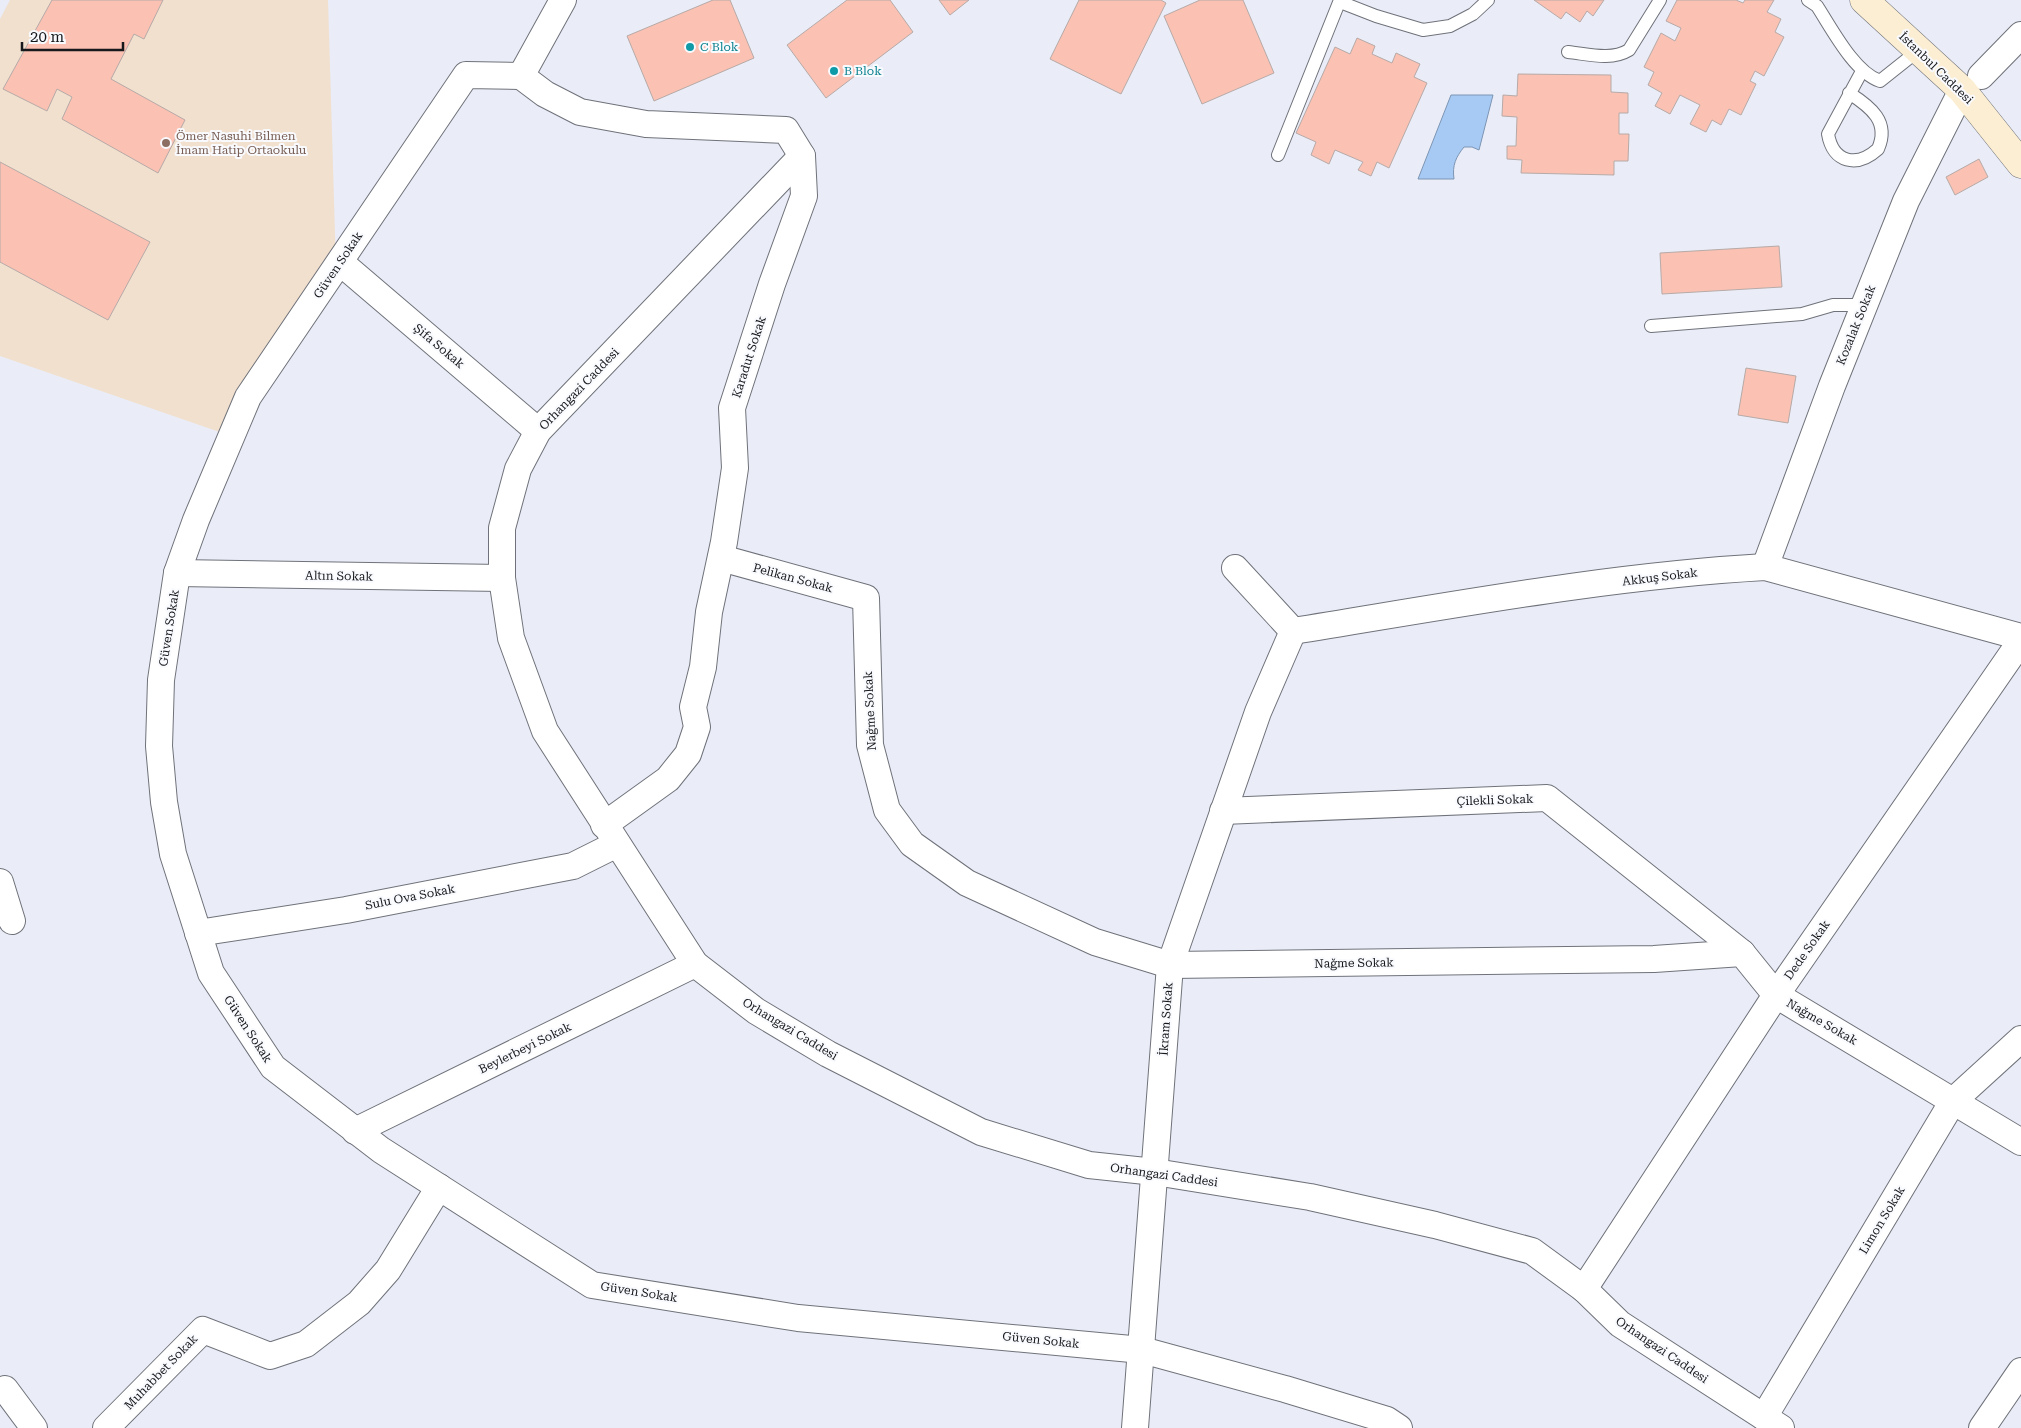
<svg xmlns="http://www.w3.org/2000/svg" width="2021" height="1428" font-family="'Roboto Serif',serif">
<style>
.education{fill:#f1e0ce}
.water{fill:#a7caf5;stroke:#7c95b4}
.building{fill:#fbc1b2;stroke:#b6aaa8}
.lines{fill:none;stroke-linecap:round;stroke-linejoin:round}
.lane-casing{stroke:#6f727a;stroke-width:14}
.street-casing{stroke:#6f727a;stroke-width:28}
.secondary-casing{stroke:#6f727a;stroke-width:29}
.lane{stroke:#fff;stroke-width:12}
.street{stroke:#fff;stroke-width:26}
.secondary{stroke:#fceed2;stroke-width:28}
.culture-dot{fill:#0f9aa8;stroke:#f9fafe;stroke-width:2}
.education-dot{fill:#8d6e63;stroke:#f9fafe;stroke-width:2}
.labels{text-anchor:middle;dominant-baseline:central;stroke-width:4;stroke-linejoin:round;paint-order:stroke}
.culture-label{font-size:12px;fill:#0d838f;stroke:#f9fafe;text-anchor:start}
.street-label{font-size:12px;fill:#17181c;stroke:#f9fafe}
.education-label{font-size:12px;fill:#785e54;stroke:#f9fafe;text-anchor:start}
</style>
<rect width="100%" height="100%" fill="#eaedf7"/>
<path class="education" d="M10,0H328L336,267L234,437L0,356V19Z"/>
<path class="water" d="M1451,95H1493L1479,150L1472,147H1464C1456,157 1452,165 1454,179H1418Z"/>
<g class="building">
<path d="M52,0H163L144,39L134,34L111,79L185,120L158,173L62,119L72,97L57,89L47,111L3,89Z"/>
<path d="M713,0H730L754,58L654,101L627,36Z"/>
<path d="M847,0H890L913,32L826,98L787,45Z"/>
<path d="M939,0H969L950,15Z"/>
<path d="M1079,0H1161L1166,3L1121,94L1050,59Z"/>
<path d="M1200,0H1243L1274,73L1202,104L1164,16Z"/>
<path d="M1534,0H1604L1593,16L1587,11L1580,22L1566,12L1561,19Z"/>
<path d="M1677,0H1736L1743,3L1745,0H1774L1767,12L1781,19L1775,32L1784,37L1764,76L1755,71L1750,81L1756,84L1741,115L1729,109L1721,125L1712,120L1706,132L1690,124L1700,105L1680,95L1670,114L1655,106L1662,93L1648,85L1654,72L1644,67L1661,33L1675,41L1681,28L1666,21Z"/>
<path d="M1357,38L1375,46L1372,54L1392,63L1396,53L1420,64L1414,77L1427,83L1389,168L1377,162L1371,176L1358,170L1363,162L1335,150L1329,164L1311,155L1316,142L1296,133L1335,47L1350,54Z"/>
<path d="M1518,74L1611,75V92L1628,93V113H1619V134H1629L1628,161H1614V175L1521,173L1522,160L1507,159V146H1516L1517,117L1502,116L1503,95L1517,96Z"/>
<path d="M1979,159L1988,177L1955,195L1946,177Z"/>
<path d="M0,162L150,242L108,320L0,262Z"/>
<path d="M1779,246L1782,287L1662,294L1660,253Z"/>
<path d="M1746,368L1796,376L1788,423L1738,415Z"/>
</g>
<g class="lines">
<defs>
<g id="lane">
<path d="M1808,0L1817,6C1832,29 1854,72 1880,81L1919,50"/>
<path d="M1340,2L1376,16L1423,30L1450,26L1473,14L1488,0"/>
<path d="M1568,52C1588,54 1611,61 1629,50L1660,0"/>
<path d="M1849,93C1871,107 1890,122 1878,149C1857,168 1833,163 1828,134L1862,71"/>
<path d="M1278,155L1340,0"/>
<path d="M1651,326L1802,314L1833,305H1864"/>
</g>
<g id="street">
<path d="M563,0L521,76L466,75L248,397L196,520L177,573L161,680L159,746L164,802L173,854L211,973L273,1067L381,1150L592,1285L798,1318L1142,1350L1285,1389L1387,1420L1399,1428"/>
<path d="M521,76L545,94L580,112L646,124L786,130L802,156L804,196L772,284L732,408L735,468L724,542L709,612L703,667L693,707L697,727L688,754L668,779L604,825"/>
<path d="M1981,76L2021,35"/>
<path d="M802,156L538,431L518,469L502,528V578L511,638L545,731L695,964L756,1011L828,1054L981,1132L1089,1165L1155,1172L1310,1197L1435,1225L1532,1251L1584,1289L1620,1324L1781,1428"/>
<path d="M340,262L538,431"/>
<path d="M721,558L866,598L870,745L887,810L912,844L967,883L1095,942L1170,965L1654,959L1742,953L1776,995L2021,1142"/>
<path d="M1765,567L1832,386L1906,201L1962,90"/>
<path d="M1235,568L1293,631"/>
<path d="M177,573L502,578"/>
<path d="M1293,631C1449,606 1607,576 1765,567L2021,637"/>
<path d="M1223,811L1547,798L1742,953"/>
<path d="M0,882L12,921"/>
<path d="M198,933L346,910L573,866L617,844"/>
<path d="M355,1131L695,964"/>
<path d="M1584,1289L1776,995L2021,641"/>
<path d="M5,1389L34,1428"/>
<path d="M1764,1417L1953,1101L2021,1039"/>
<path d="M106,1428L203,1330L270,1356L306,1344L359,1303L388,1270L439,1187"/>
<path d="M1135,1428L1170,965L1258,712L1293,631"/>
<path d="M1982,1428L2021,1371"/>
</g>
<path id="secondary" d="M1864,0L1962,90L2021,164"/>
</defs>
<use href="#lane" class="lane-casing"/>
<use href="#street" class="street-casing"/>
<use href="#secondary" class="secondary-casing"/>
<use href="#lane" class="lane"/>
<use href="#street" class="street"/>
<use href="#secondary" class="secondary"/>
</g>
<g class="culture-dot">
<circle cx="690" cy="47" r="5"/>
<circle cx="834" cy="71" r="5"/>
</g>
<circle class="education-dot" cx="166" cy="143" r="5"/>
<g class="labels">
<g class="culture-label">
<text x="700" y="47">C Blok</text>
<text x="844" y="71">B Blok</text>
</g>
<g class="street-label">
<text transform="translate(1936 68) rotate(44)">İstanbul Caddesi</text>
<text transform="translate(338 265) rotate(-56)">Güven Sokak</text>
<text transform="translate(1856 325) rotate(-68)">Kozalak Sokak</text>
<text transform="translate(439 346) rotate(40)">Şifa Sokak</text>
<text transform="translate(749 357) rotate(-72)">Karadut Sokak</text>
<text transform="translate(579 389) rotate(-46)">Orhangazi Caddesi</text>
<text transform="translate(339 576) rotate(1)">Altın Sokak</text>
<text transform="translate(1660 577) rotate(-7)">Akkuş Sokak</text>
<text transform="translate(793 578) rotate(15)">Pelikan Sokak</text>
<text transform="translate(169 628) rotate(-81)">Güven Sokak</text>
<text transform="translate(870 711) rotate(-93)">Nağme Sokak</text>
<text transform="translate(1495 800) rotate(-2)">Çilekli Sokak</text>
<text transform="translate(410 897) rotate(-11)">Sulu Ova Sokak</text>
<text transform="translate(1807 950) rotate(-55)">Dede Sokak</text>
<text transform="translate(1354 963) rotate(-1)">Nağme Sokak</text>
<text transform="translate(1166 1019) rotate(-86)">İkram Sokak</text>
<text transform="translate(1822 1022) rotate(30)">Nağme Sokak</text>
<text transform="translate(248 1029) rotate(57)">Güven Sokak</text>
<text transform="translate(790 1029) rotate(31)">Orhangazi Caddesi</text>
<text transform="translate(525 1048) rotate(-26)">Beylerbeyi Sokak</text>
<text transform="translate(1164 1175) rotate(8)">Orhangazi Caddesi</text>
<text transform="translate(1882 1220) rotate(-59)">Limon Sokak</text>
<text transform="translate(639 1292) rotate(9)">Güven Sokak</text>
<text transform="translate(1041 1340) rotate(6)">Güven Sokak</text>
<text transform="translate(1662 1350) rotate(34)">Orhangazi Caddesi</text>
<text transform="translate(161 1372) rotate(-46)">Muhabbet Sokak</text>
</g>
<g class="education-label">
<text x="176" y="136">Ömer Nasuhi Bilmen<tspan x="176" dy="14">İmam Hatip Ortaokulu</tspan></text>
</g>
</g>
<path d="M22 42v8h101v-8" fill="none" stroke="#17181c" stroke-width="2.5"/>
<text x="30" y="42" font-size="15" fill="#17181c" stroke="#f9fafe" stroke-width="4" paint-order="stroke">20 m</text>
</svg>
